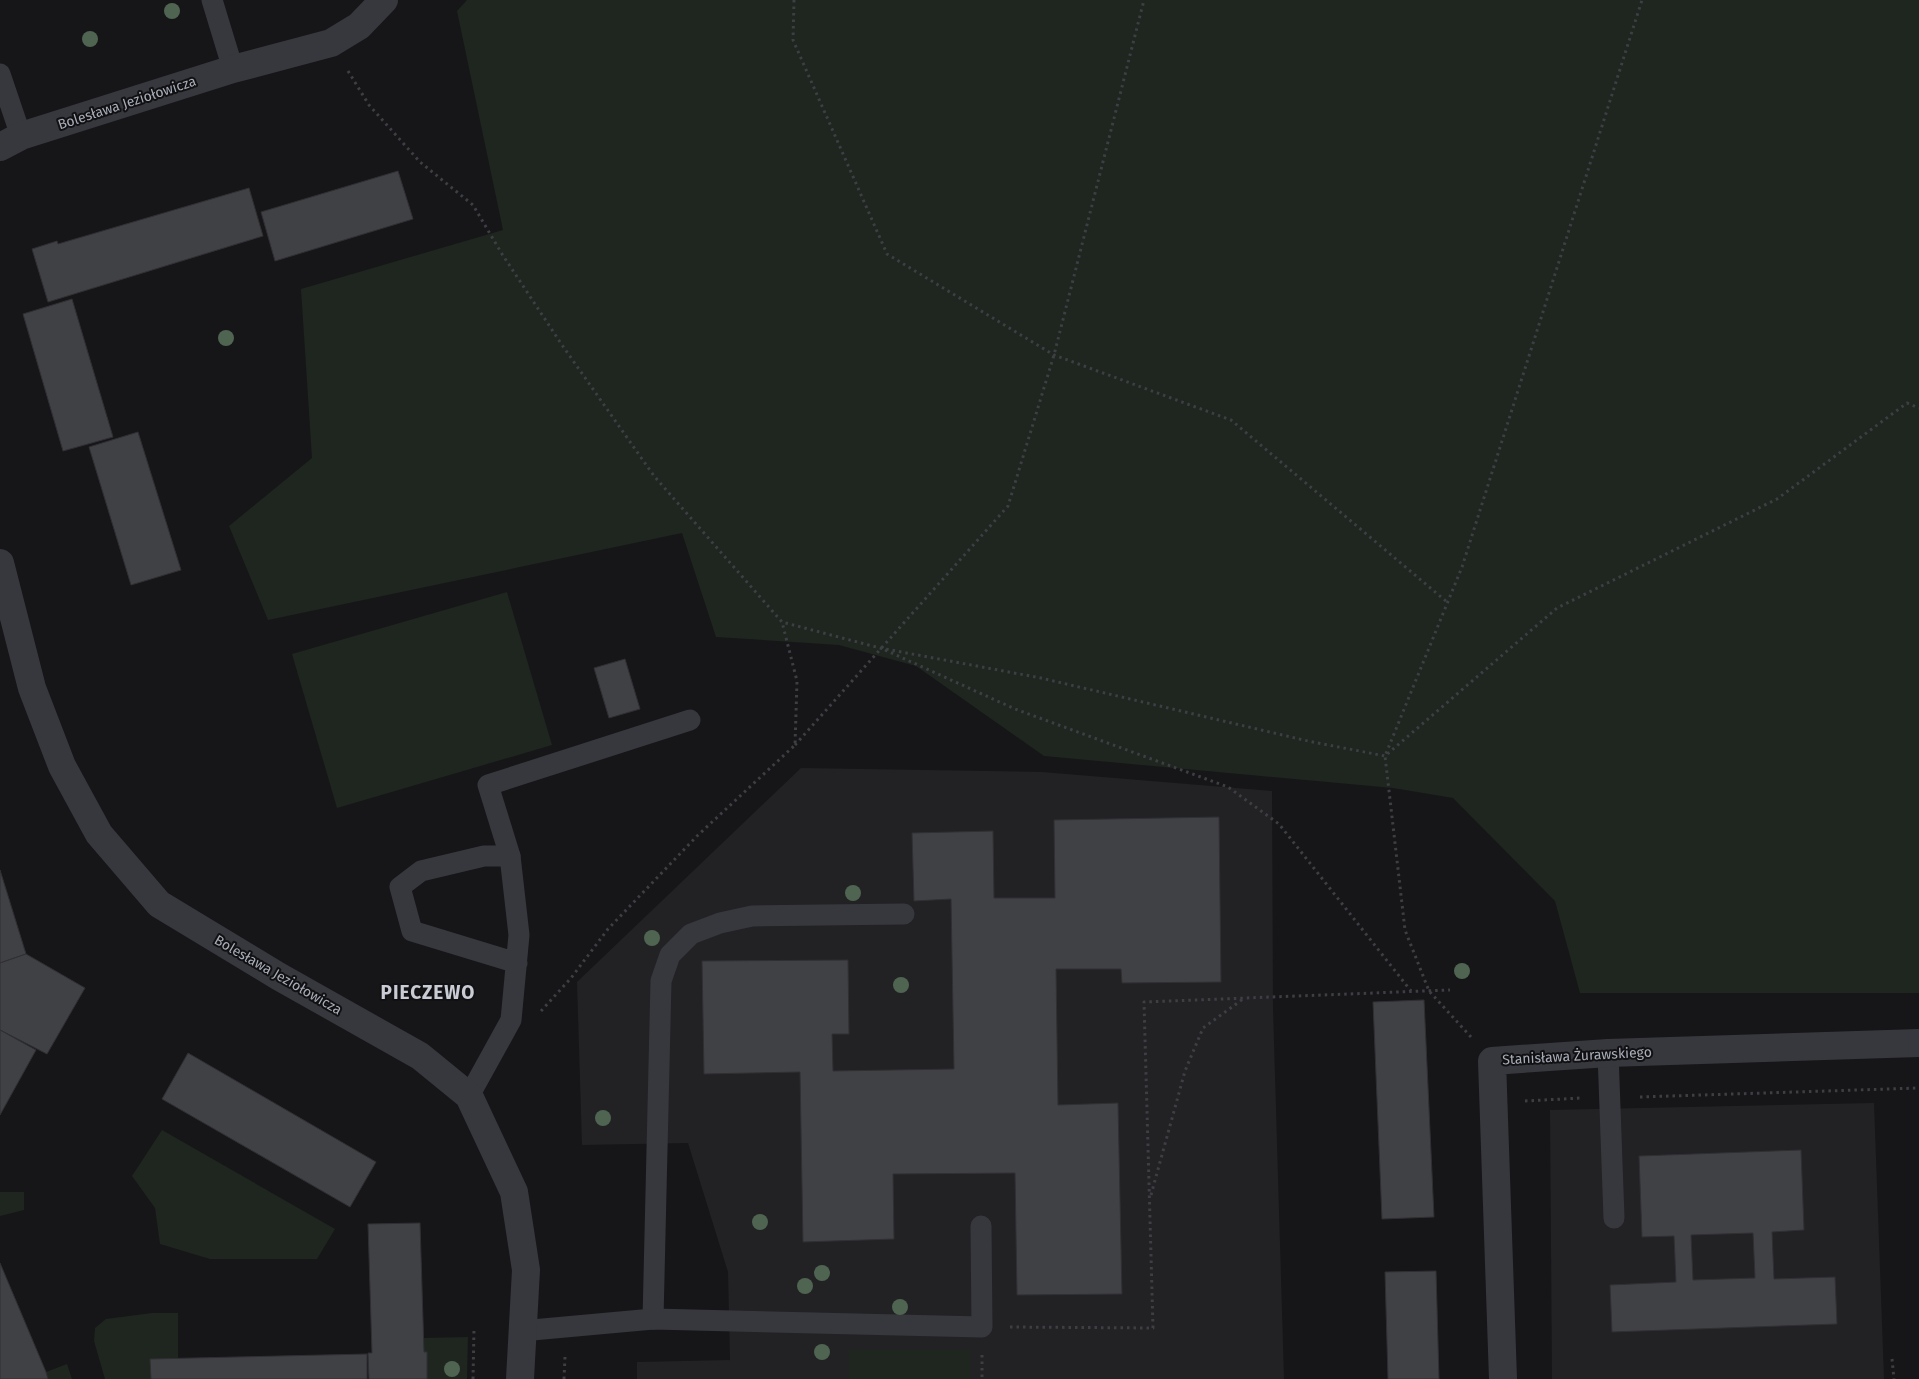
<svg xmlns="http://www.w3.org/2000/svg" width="1919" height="1379" font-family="'Fira Sans',sans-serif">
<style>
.built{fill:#222225}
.green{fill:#1e261f}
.building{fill:#404145;stroke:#303034;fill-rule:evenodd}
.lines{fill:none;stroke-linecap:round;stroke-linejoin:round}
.path{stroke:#3d3f44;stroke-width:3;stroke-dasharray:2.5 4;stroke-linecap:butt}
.lane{stroke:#37383d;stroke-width:21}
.street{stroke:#37383d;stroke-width:28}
.tree{fill:#506452}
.labels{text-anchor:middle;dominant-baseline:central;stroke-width:4;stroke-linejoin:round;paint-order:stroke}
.street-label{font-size:14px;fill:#a8adb8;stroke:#111113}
.district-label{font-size:19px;font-weight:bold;letter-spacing:1px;fill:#c9ccd4;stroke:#111113}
</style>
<rect width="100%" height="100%" fill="#161618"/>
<g class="built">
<path d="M801,768L1042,772L1272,791L1273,1008L1284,1379H637V1362L730,1360L728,1272L688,1143L582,1145L577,982Z"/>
<path d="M1874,1103L1884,1379H1552L1550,1110Z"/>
</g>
<g class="green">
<path d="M467,0H1919V993H1580L1555,901L1453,798L1393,788L1044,756L916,666L839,645L716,637L682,533L268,620L229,526L312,458L301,289L503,230L457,11Z"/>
<path d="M507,592L552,745L337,808L292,654Z"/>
<path d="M162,1130L335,1229L317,1259H210L160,1244L155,1208L132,1176Z"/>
<path d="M0,1192H24V1210L0,1216Z"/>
<path d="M152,1313H178V1358L150,1359L151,1379H105L94,1341L95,1328L106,1319Z"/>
<path d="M468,1337L467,1379H427V1352H424L423,1338Z"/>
<rect x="849" y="1350" width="121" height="29"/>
<path d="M67,1364L72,1379H48L46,1372Z"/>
</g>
<g class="building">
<path d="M398,171L413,219L275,261L261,212Z"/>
<path d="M249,188L263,236L48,302L32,249L57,241L58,244Z"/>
<path d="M72,299L113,437L63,451L23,314Z"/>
<path d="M138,432L181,570L131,585L89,447Z"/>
<path d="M625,659L640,709L609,718L594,668Z"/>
<path d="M1219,817L1221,982L1122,983L1121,969H1056L1058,1105L1118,1103L1122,1294L1017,1295L1015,1173L893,1174L894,1239L803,1242L800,1072L704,1074L702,961L848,960L849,1034H832L833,1071L954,1069L951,899L914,901L912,833L993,831L994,898H1055L1054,820Z"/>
<path d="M0,870L26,954L0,963Z"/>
<path d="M26,954L85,988L47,1054L0,1030V963Z"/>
<path d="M1424,1000L1434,1217L1382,1219L1373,1002Z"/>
<path d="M0,1030L36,1050L0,1115Z"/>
<path d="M188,1053L376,1162L350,1207L162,1099Z"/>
<path d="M1801,1150L1804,1230L1772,1232L1774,1279L1835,1277L1837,1324L1612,1332L1610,1285L1676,1282L1674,1236L1642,1237L1639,1156ZM1753,1233L1755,1278L1693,1280L1691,1235Z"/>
<path d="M420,1223L424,1352H427V1379H369L368,1353H372L368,1224Z"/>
<path d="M0,1263L46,1372L48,1379H0Z"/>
<path d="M1436,1271L1439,1379H1388L1385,1272Z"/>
<path d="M367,1354V1379H151L150,1359Z"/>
</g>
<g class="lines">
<g class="path">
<path d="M794,0L793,40L887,254L1054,355L1231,420L1447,602"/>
<path d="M348,71L369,105L420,162L473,205L502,254L562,345L654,476L782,622L880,648L1041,678L1308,741L1385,756L1557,608L1777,499L1907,403L1919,408"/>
<path d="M885,650L1015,709L1228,787L1279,824L1411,991"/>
<path d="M795,745L1008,506L1054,355L1144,0"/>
<path d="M541,1011L571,978L608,929L697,836L795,745L797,681L782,622"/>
<path d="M1471,1037L1429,991L1405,930L1385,756L1462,567L1642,0"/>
<path d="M1640,1097L1919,1088"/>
<path d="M1525,1101L1581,1098"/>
<path d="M1151,1195L1185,1071L1203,1028L1243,999"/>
<path d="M1010,1327L1153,1328L1144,1002L1450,990"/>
<path d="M982,1355V1379"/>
<path d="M1892,1359L1894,1379"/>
<path d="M473,1379L474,1329"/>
<path d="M564,1379L565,1357"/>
</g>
<g class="lane">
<path d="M212,0L233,69"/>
<path d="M0,74L21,136"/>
<path d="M510,856L488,785L690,720"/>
<path d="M1608,1053L1614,1218"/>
<path d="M469,1096L511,1020L519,935L510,856H484L421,871L400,887L412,931L517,963"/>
<path d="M653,1319L661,981L670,955L691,934L720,923L752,916L904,914"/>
<path d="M521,1331L653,1319L982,1327L981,1226"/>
</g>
<g class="street">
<path d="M0,147L21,136L233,69L331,43L359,26L384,0"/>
<path d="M0,563L32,688L62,766L99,834L159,904L278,976L420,1056L469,1096L514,1192L526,1270L520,1379"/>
<path d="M1503,1379L1492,1061L1608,1053L1919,1043"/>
</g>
</g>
<g class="tree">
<circle cx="172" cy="11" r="8"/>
<circle cx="90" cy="39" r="8"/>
<circle cx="226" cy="338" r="8"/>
<circle cx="853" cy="893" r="8"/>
<circle cx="652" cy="938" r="8"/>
<circle cx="1462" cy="971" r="8"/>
<circle cx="901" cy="985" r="8"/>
<circle cx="603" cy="1118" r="8"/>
<circle cx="760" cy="1222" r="8"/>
<circle cx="822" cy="1273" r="8"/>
<circle cx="805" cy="1286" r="8"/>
<circle cx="900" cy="1307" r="8"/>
<circle cx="822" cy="1352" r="8"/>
<circle cx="452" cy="1369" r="8"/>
</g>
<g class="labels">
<g class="street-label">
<text transform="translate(127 103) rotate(-18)">Bolesława Jeziołowicza</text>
<text transform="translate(278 975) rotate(30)">Bolesława Jeziołowicza</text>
<text transform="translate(1577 1056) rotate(-3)">Stanisława Żurawskiego</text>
</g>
<g class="district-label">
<text x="428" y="992">PIECZEWO</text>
</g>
</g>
</svg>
